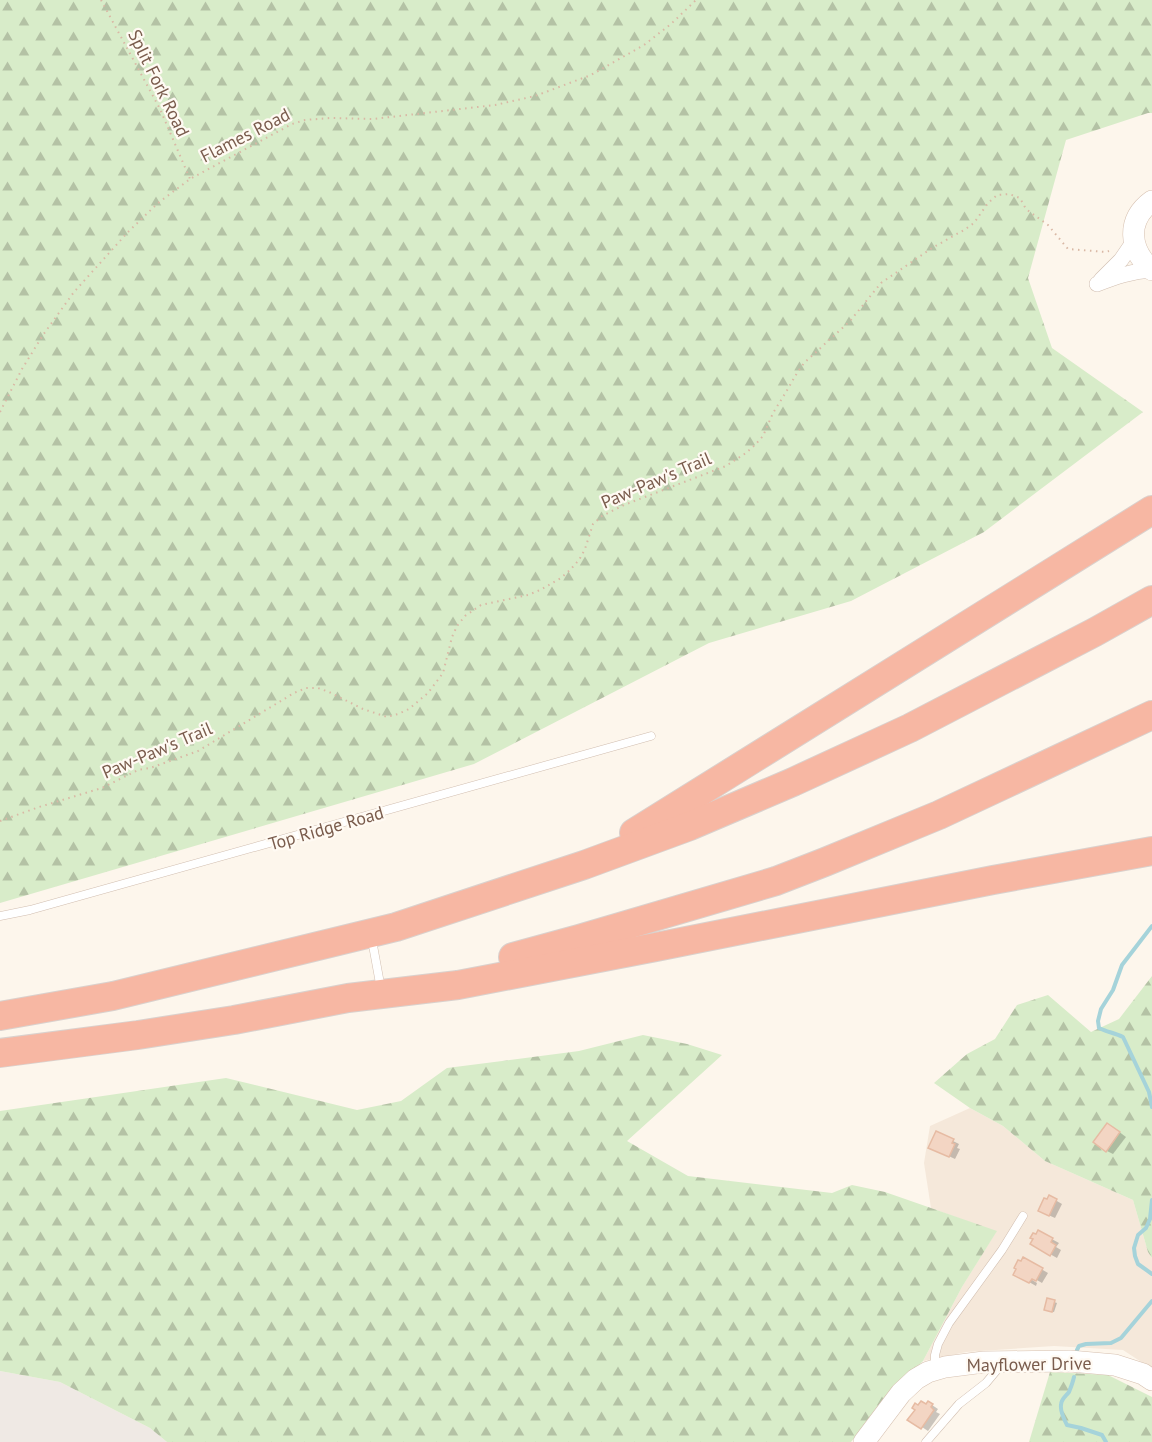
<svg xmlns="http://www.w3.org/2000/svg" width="1152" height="1442" font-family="'PT Sans',sans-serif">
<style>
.residential{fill:#f5e8da}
.industrial{fill:#efe9e4}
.forest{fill:url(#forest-firs)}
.shadow{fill:#0003}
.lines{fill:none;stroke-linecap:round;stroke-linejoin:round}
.stream{stroke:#a5d3da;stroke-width:4}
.building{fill:#f3d5c3;stroke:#e6bba3;stroke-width:1.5}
.lane-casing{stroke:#d1beb0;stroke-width:9}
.street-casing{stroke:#d1beb0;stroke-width:16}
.secondary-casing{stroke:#d6c0b0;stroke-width:22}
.highway-casing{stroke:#dad1cd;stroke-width:30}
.path{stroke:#d9b8a5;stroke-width:2;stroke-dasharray:1.5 4.5;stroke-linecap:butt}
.lane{stroke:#fff;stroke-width:8}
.street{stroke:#fff;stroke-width:15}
.secondary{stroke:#fff;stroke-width:21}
.highway{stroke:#f7b7a3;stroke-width:28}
.labels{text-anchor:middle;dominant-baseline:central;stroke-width:4.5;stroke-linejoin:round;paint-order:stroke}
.street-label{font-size:18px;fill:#7a5c4d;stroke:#fffaf3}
</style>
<defs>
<pattern id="forest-firs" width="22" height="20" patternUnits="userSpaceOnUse" patternTransform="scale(1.5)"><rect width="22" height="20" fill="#d8ecc9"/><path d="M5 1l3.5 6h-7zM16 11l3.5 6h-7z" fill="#b4c2a5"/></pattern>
</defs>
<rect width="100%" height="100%" fill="#fdf6ec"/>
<path class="residential" d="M970,1108L1003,1126L1045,1161L1133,1200L1148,1252L1152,1258V1369L1123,1350L1054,1346L966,1352L923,1361L962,1287L996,1232L931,1208L924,1163L930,1126Z"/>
<path class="industrial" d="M0,1371L60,1382L150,1428L167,1442H0Z"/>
<g class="forest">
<path d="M0,0H1152V113H1148L1066,140L1028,278L1052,348L1143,412L984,532L851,601L709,643L474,764L0,903Z"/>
<path d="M1152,976V1258L1148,1252L1133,1200L1045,1161L1003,1126L970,1108L934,1083L967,1054L995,1039L1017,1005L1048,995L1091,1032L1119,1019Z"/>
<path d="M643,1035L687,1044L722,1055L627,1141L688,1176L832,1193L852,1185L885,1192L997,1231L962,1287L923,1361L900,1384L851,1442H167L150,1428L60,1382L0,1371V1111L226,1078L357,1110L401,1101L447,1068L579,1051Z"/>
<path d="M1050,1372L1108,1375L1152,1397V1442H1029Z"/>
</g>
<g class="shadow">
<path d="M1114,1128L1126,1137L1113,1154L1107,1151Z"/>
<path d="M953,1141L959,1144L957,1148L960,1149L955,1159L936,1150Z"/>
<path d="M1050,1197L1062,1204L1055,1218L1046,1214Z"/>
<path d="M1039,1232L1059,1243L1056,1247L1061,1250L1057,1258L1032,1244Z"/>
<path d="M1024,1259L1048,1273L1042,1283L1030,1276L1029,1278L1037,1283L1036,1286L1015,1274Z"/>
<path d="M1054,1302L1057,1303L1054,1312L1048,1311Z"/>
<path d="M929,1403L938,1409L936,1412L940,1414L928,1431L910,1419Z"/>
</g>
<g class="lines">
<g class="stream">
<path d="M1152,926L1122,965L1113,990L1101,1009L1098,1021L1099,1028C1107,1032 1115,1033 1123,1037L1149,1092L1152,1107"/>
<path d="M1152,1200L1150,1219L1146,1228L1138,1235L1134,1248L1135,1256L1138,1264L1152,1274"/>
<path d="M1077,1350L1079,1346L1086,1344L1111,1343L1121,1338L1152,1301"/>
<path d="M1074,1377C1073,1382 1071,1387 1069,1392C1066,1396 1061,1399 1061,1405C1060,1412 1064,1419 1067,1425L1081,1428L1102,1435L1106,1442"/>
</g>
</g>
<g class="building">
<path d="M1107,1123L1120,1132L1106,1152L1093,1142Z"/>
<path d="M936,1131L954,1139L952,1143L955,1144L949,1157L928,1148Z"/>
<path d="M1049,1195L1057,1199L1049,1216L1038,1211L1044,1198L1047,1199Z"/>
<path d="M1038,1230L1053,1238L1051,1242L1056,1245L1050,1256L1030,1244L1033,1239L1030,1238L1033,1233L1036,1234Z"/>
<path d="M1023,1257L1043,1268L1036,1281L1032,1279L1029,1283L1013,1275L1016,1269L1014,1268L1018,1260L1021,1261Z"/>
<path d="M1047,1298L1055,1300L1052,1312L1044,1310Z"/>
<path d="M921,1401L926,1404L928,1401L933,1404L931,1407L934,1410L921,1429L907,1420L915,1410L912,1408L915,1403L918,1405Z"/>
</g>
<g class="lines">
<defs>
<g id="lane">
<path d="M0,916L30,910L651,736"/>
<path d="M372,940L381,989"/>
<path d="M935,1368V1355L938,1344L949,1323L1002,1250L1023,1216"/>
<path d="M926,1442L959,1404L986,1383L1001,1365"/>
</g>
<g id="street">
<path d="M1101,280L1121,260L1134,241"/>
<path d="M1097,284C1115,277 1132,271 1152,270"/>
</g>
<g id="secondary">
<path d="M1152,201C1126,220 1129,250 1152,270"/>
<path d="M864,1442L901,1393L916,1379L928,1372L945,1367L984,1362L1070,1361L1115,1365L1143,1374L1152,1380"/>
</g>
<g id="highway">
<path d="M634,833L1152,510"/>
<path d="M513,957L579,939L776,881L825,862L939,815L1152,715"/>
<path d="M0,1016L113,996L396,927L584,865L690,826L793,782L910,728L1095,632L1152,600"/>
<path d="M0,1053L138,1035L234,1020L348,998L458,985L656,947L993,880L1152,851"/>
</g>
</defs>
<use href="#lane" class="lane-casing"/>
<use href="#street" class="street-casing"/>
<use href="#secondary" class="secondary-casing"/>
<use href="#highway" class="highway-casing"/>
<g class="path">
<path d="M101,0L160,109L190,179"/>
<path d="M0,412L22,369L43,335L74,292L128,232L158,203L190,179L292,124L305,120L330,118L373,119L495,105L535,96L591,75L644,45L671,24L696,0"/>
<path d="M0,821L39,807L102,788L138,770L150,768L198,751L294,693L306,688H318L329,692L363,709L387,717L398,714L409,709L428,693L443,673L452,637L457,626L465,616L481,605L528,595L540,590L561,578L570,570L579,560L585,549L593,524L602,516L624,505L726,466L746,453L755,445L763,436L773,413L786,392L797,373L804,363L850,321L881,283L932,248L964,230L974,223L988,203L997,195L1009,194L1020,198L1026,209L1048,225L1068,249L1106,252L1109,251"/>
</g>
<use href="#lane" class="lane"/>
<use href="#street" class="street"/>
<use href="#secondary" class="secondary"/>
<use href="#highway" class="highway"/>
</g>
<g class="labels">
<g class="street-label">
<text transform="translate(159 83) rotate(64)">Split Fork Road</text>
<text transform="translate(245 135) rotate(-27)">Flames Road</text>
<text transform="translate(656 480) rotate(-23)">Paw-Paw's Trail</text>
<text transform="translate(157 750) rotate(-23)">Paw-Paw's Trail</text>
<text transform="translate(326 828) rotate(-16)">Top Ridge Road</text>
<text transform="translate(1029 1364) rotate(-1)">Mayflower Drive</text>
</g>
</g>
</svg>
